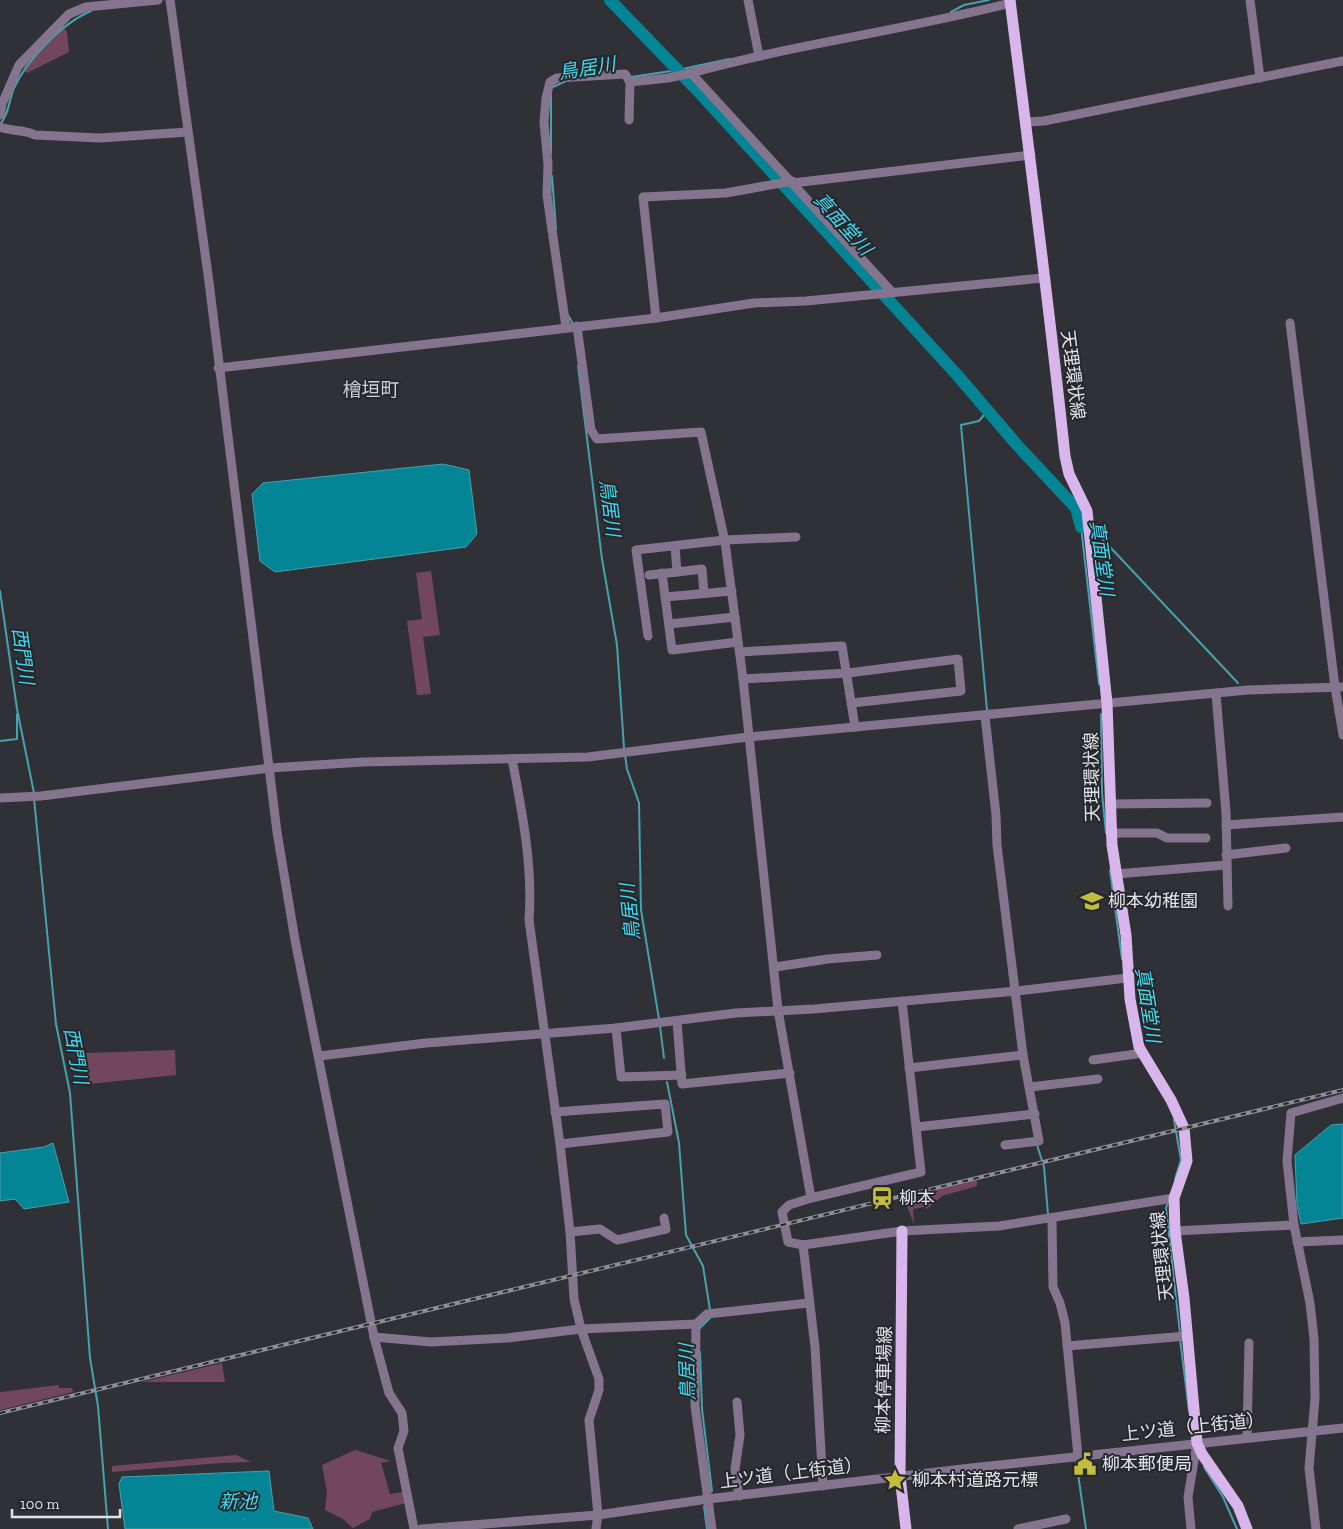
<svg xmlns="http://www.w3.org/2000/svg" width="1343" height="1529" font-family="'Zilla Slab','Noto Sans JP',serif">
<style>
.green{fill:#72475d}
.water{fill:#048595;stroke:#47a1ae}
.lines{fill:none;stroke-linecap:round;stroke-linejoin:round}
.stream{stroke:#47a1ae;stroke-width:2}
.river{stroke:#048595;stroke-width:12}
.minor{stroke:#85748e;stroke-width:9}
.major{stroke:#d8b6ec;stroke-width:11}
.rail-casing{stroke:#8e8f94;stroke-width:4}
.rail{stroke:#26272d;stroke-width:2;stroke-dasharray:5.5;stroke-linecap:butt}
.labels{text-anchor:middle;dominant-baseline:central;stroke-width:4;stroke-linejoin:round;paint-order:stroke}
.street-label{font-size:18px;fill:#e2e3e7;stroke:#26272d}
.poi-label{font-size:18px;fill:#e2e3e7;stroke:#26272d;text-anchor:start}
.water-label{font-size:19px;font-style:italic;fill:#40d9f0;stroke:#26272d}
.neighbourhood-label{font-size:19px;fill:#cdced6;stroke:#26272d}
</style>
<rect width="100%" height="100%" fill="#303137"/>
<g class="green">
<path d="M61,19L67,33L69,52L27,73L17,63Z"/>
<path d="M431,571L440,635L423,637L431,694L417,695L407,621L422,619L416,573Z"/>
<path d="M175,1050L176,1075L89,1084L86,1053Z"/>
<path d="M977,1178V1186L942,1196L927,1209L925,1207L913,1209L914,1224L907,1206L922,1202L921,1196L937,1192L935,1188Z"/>
<path d="M222,1363L225,1382H142Z"/>
<path d="M59,1385V1388H72L73,1392L0,1410V1392Z"/>
<path d="M355,1450L391,1461L381,1463L390,1494L404,1492L406,1503L372,1512L370,1519L353,1528L343,1519L325,1510L327,1492L322,1465Z"/>
<path d="M236,1455L251,1462L220,1463L112,1472V1466Z"/>
</g>
<g class="water">
<path d="M443,464L469,470L477,534L466,547L275,572L260,561L252,494L263,483Z"/>
<path d="M1343,1124V1218L1301,1224L1297,1205L1295,1155L1331,1125Z"/>
<path d="M53,1143L69,1202L24,1209L15,1199L0,1201V1153L44,1147Z"/>
<path d="M269,1471L274,1511L308,1518L313,1529H125L119,1484L122,1477Z"/>
</g>
<g class="lines">
<g class="stream">
<path d="M951,12L964,5L989,0"/>
<path d="M631,77L678,70L729,59"/>
<path d="M553,87L566,81"/>
<path d="M551,94V154"/>
<path d="M0,124C9,115 9,99 14,88C27,60 62,23 91,11"/>
<path d="M552,176L556,229"/>
<path d="M568,315L573,324"/>
<path d="M578,366L602,559L617,645L624,748"/>
<path d="M1081,527L1099,684"/>
<path d="M1094,530L1238,683"/>
<path d="M0,591L17,709L34,793"/>
<path d="M987,710L961,425L979,421L988,410"/>
<path d="M1101,714L1102,793L1106,833"/>
<path d="M0,741L17,739V714"/>
<path d="M625,755L627,769L639,803L641,910L659,1019"/>
<path d="M34,798L56,1024L70,1093L90,1358L98,1406L108,1529"/>
<path d="M1110,870L1122,959"/>
<path d="M660,1026L664,1058"/>
<path d="M667,1082L679,1143L686,1235L703,1266L710,1310"/>
<path d="M1174,1120L1181,1160L1175,1179"/>
<path d="M1037,1145L1044,1167L1048,1214"/>
<path d="M1168,1202L1166,1208L1180,1334"/>
<path d="M700,1328L711,1317"/>
<path d="M1180,1339L1189,1411"/>
<path d="M700,1352L702,1409L712,1491"/>
<path d="M1076,1460L1086,1529"/>
<path d="M1204,1467L1223,1497L1237,1529"/>
<path d="M704,1506L707,1529"/>
</g>
<path class="river" d="M610,0L697,90L958,376L1018,446L1076,508L1081,527"/>
<g class="minor">
<path d="M170,0L209,282L277,832L295,940L374,1337L389,1393L402,1413L404,1431L398,1448L414,1529"/>
<path d="M748,0L759,56"/>
<path d="M1250,0L1260,78"/>
<path d="M0,115L2,104L19,65L69,14L86,7L158,0"/>
<path d="M629,120L630,82L668,78L691,73"/>
<path d="M1027,122L1044,121L1343,61"/>
<path d="M0,127C12,132 23,129 35,135L100,138L188,132"/>
<path d="M793,183L1031,155"/>
<path d="M892,292L691,73C796,44 905,30 1011,3"/>
<path d="M656,318L643,197L726,193L792,181"/>
<path d="M1290,323L1335,687L1343,735"/>
<path d="M577,326L591,430L597,439L701,432L725,542L743,679L778,1010L811,1198L789,1205L782,1212L788,1242L803,1245L902,1231L999,1226L1174,1198"/>
<path d="M566,327L547,195L548,164L544,123L546,98L550,82L557,78L625,74L630,82"/>
<path d="M218,368L656,318L754,303L806,301L1043,278"/>
<path d="M677,572L702,569L704,593"/>
<path d="M662,573L672,650L738,642"/>
<path d="M649,575L677,572L675,546"/>
<path d="M665,597L732,591"/>
<path d="M669,624L735,617"/>
<path d="M648,636L636,550L725,540L796,537"/>
<path d="M740,652L842,646L855,727"/>
<path d="M743,679L848,673L958,659L961,691L852,703"/>
<path d="M1216,694L1226,812L1228,906"/>
<path d="M985,716L996,815L997,845L1023,1055L1039,1141L1005,1145"/>
<path d="M512,759C522,812 533,865 529,920L560,1144L570,1232L574,1299L581,1329L599,1379V1390L589,1420L598,1515L596,1529"/>
<path d="M0,798L41,796L270,768L363,762L588,757L748,737L1248,690L1343,687"/>
<path d="M1109,804L1207,803"/>
<path d="M1226,825L1343,817"/>
<path d="M1111,833H1157L1167,838H1206"/>
<path d="M1226,855L1286,848"/>
<path d="M1116,874L1226,865"/>
<path d="M775,967L828,959L877,955"/>
<path d="M677,1022L682,1084L790,1073"/>
<path d="M616,1028L621,1077L682,1075"/>
<path d="M319,1056L426,1043L616,1028L736,1013L814,1009L1017,991L1127,978"/>
<path d="M1093,1060L1143,1053"/>
<path d="M909,1068L1023,1055"/>
<path d="M1030,1087L1098,1079"/>
<path d="M555,1112L665,1104L668,1132L560,1144"/>
<path d="M917,1127L1035,1114"/>
<path d="M811,1198L921,1172L902,1001"/>
<path d="M1052,1219L1053,1287L1060,1303L1065,1323L1078,1456"/>
<path d="M1175,1231L1294,1225"/>
<path d="M570,1232L600,1229L617,1240L666,1229L664,1218"/>
<path d="M1297,1242L1343,1240"/>
<path d="M803,1245L815,1347L823,1486"/>
<path d="M696,1324L695,1406L712,1529"/>
<path d="M374,1337L431,1342L507,1338L581,1329L696,1324L707,1314L809,1303"/>
<path d="M1067,1346L1187,1336"/>
<path d="M737,1402L740,1435L735,1469L739,1496"/>
<path d="M1247,1438L1249,1343"/>
<path d="M421,1529L598,1515L708,1499L971,1468L1343,1428"/>
<path d="M1018,1529L1066,1519"/>
<path d="M1191,1529L1188,1497L1197,1443"/>
<path d="M1316,1529L1309,1468L1315,1399L1314,1339L1310,1303L1294,1225L1287,1161L1291,1113L1343,1098"/>
</g>
<g class="major">
<path d="M1010,0C1029,152 1049,304 1065,456L1069,474L1087,511L1107,703L1112,845L1126,935L1130,999L1139,1047L1171,1100L1184,1128L1187,1161L1174,1198L1175,1231L1184,1298L1197,1443L1202,1454L1238,1506L1247,1529"/>
<path d="M902,1231L900,1476L906,1529"/>
</g>
<defs>
<path id="rail" d="M0,1413L1343,1090"/>
</defs>
<use href="#rail" class="rail-casing"/>
<use href="#rail" class="rail"/>
</g>
<defs>
<symbol id="school-bare" viewBox="-9 -9 18 18"><path d="M0-5L7-2L0 1L-7-2ZM-4 1L0 2.5L4 1V4Q0 6-4 4Z" fill="#c3bd3e" stroke="#26272d" stroke-width="2.5" paint-order="stroke"/></symbol>
<symbol id="station-bare" viewBox="-9 -9 18 18"><path d="M-3-6H3Q5-6 5-4V2Q5 4 3 4L4.5 6H3L1.5 4h-3L-3 6H-4.5L-3 4Q-5 4-5 2V-4Q-5-6-3-6ZM-3.5-4v3h7v-3ZM-3.5 1v1.5H-2V1ZM2 1v1.5H3.5V1Z" fill="#c3bd3e" stroke="#26272d" stroke-width="2.5" paint-order="stroke"/></symbol>
<symbol id="civic-bare" viewBox="-9 -9 18 18"><path d="M-.6-6.5H3V-4.5H.6V-3L4-1V1h2V6H-6V1h2V-1L-.6-3ZM-1.2 2.5V6h2.4V2.5Z" fill="#c3bd3e" stroke="#26272d" stroke-width="2.5" paint-order="stroke"/></symbol>
<symbol id="sight-bare" viewBox="-9 -9 18 18"><path d="M0-6L1.8-2.2L6-1.7L2.9 1.2L3.7 5.4L0 3.3L-3.7 5.4L-2.9 1.2L-6-1.7L-1.8-2.2Z" fill="#c3bd3e" stroke="#26272d" stroke-width="2.5" paint-order="stroke"/></symbol>
</defs>
<g fill-rule="evenodd">
<use href="#school-bare" x="1076" y="885" width="32" height="32"/>
<use href="#station-bare" x="866" y="1182" width="32" height="32"/>
<use href="#civic-bare" x="1069" y="1448" width="32" height="32"/>
<use href="#sight-bare" x="879" y="1464" width="32" height="32"/>
</g>
<g class="labels">
<g class="street-label">
<text transform="translate(1073 375) rotate(83)">天理環状線</text>
<text transform="translate(1092 777) rotate(-91)">天理環状線</text>
<text transform="translate(1162 1256) rotate(-96)">天理環状線</text>
<text transform="translate(884 1380) rotate(-89)">柳本停車場線</text>
<text transform="translate(1193 1427) rotate(-6)">上ツ道（上街道）</text>
<text transform="translate(791 1473) rotate(-7)">上ツ道（上街道）</text>
</g>
<g class="poi-label">
<text x="1108" y="901">柳本幼稚園</text>
<text x="899" y="1198">柳本</text>
<text x="1102" y="1464">柳本郵便局</text>
<text x="912" y="1480">柳本村道路元標</text>
</g>
<g class="water-label">
<text transform="translate(587 68) rotate(-9)">鳥居川</text>
<text transform="translate(843 224) rotate(48)">真面堂川</text>
<text transform="translate(610 508) rotate(83)">鳥居川</text>
<text transform="translate(1102 558) rotate(82)">真面堂川</text>
<text transform="translate(23 656) rotate(82)">西門川</text>
<text transform="translate(630 912) rotate(-96)">鳥居川</text>
<text transform="translate(1148 1005) rotate(81)">真面堂川</text>
<text transform="translate(76 1056) rotate(79)">西門川</text>
<text transform="translate(687 1372) rotate(-92)">鳥居川</text>
<text x="238" y="1501">新池</text>
</g>
<g class="neighbourhood-label">
<text x="371" y="389">檜垣町</text>
</g>
</g>
<path d="M12 1509v8h108v-8" fill="none" stroke="#e2e3e7" stroke-width="2.5"/>
<text x="20" y="1509" font-size="15" fill="#e2e3e7" stroke="#26272d" stroke-width="4" paint-order="stroke">100 m</text>
</svg>
